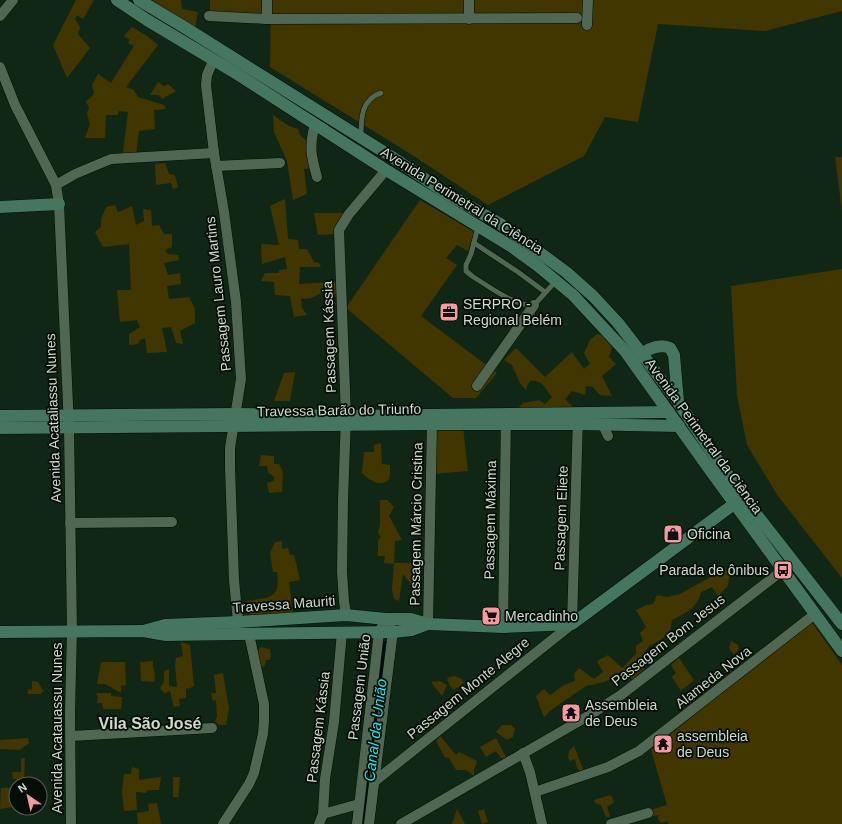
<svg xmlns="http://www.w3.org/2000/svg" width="842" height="824" font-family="Arial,sans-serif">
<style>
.green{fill:#423600}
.water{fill:#020d0e}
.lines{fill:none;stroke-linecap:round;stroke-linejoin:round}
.lane-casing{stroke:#000f02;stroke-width:6}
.street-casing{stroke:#000f02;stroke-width:11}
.secondary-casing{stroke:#000f02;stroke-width:13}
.lane{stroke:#506853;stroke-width:5}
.street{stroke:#506853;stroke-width:10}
.secondary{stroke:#447660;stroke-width:12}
.labels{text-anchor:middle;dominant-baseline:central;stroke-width:3.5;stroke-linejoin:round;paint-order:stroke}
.street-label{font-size:14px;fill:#cedbcf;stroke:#050d06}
.poi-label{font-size:14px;fill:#cedbcf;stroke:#050d06;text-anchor:start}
.water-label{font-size:15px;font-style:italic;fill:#31e2ee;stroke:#050d06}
.quarter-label{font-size:16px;font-weight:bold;fill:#cedbcf;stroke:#050d06}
</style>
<rect width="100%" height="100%" fill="#112715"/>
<g class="green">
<path d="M76,0H94L83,19L77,15L75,19L80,27L78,34L90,48L67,78L53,45Z"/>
<path d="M149,0H181L182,9L198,12L195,28Z"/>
<path d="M210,0H263V13L210,14Z"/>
<path d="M271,0H842V11L765,31L658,24L638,122L605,117L584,156L488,205L409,153L270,67Z"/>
<path d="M132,27L147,36L158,45L126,87L134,90L138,97L164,105L166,109L154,110L155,129L139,131L136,155L123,153L128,112L119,111L118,115H106L105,138H85L90,124L87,114L89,107L86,102L94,94L92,85L98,74L111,83L134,46L128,43L130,40L124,36Z"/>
<path d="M158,82L164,86L168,84L176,91L162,99L159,95H150Z"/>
<path d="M273,115L289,126L298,129L300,135L308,142L312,168L304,169L307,194L293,200L287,161L274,132Z"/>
<path d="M835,157H842V211Z"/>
<path d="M165,163L169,174L175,175L178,187L173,189L171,183L156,185L155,164Z"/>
<path d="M285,199L288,239L298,240L299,249H307L314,262L319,263L321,267H300L299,284L336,282L337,295L329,296V290L311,298L301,299L302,308L307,315L294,317L290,296L275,295L274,282L261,281L265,273H279V270L287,269L285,257L262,264L261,244L279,245L270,206Z"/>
<path d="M420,200L474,232L468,251L457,245L446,258L457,265L421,316L497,373L476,398H453L346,308Z"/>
<path d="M115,205L118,212L126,209L132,206L136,225L144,221L143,209L151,210L152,226L159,225L164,234H172V247L165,250L168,254L178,255L179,260L164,263L168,275L180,273L181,284L167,286L169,299L189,297L195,309V323L180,331L183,344L176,343L171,327L162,328L167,352L147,353L145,338L140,340L138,344L129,345V334L140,327L137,320L120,322L117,290H131L129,244L103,247L95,232L101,227V219L106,207Z"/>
<path d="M314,213H343L336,234L318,235Z"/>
<path d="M842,269V578L778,496L747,445L737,395L731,286Z"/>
<path d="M597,334L604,336L612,347L609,357L616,364L602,376L612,396L600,395L593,387L586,386L585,395L572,391L565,399L574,408L516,410L523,403L539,400L545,404L552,397C545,389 543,379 530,381L527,386L526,390L520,383L512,365L504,360L516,348L545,377L572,352L584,369L590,364L584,353L590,340Z"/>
<path d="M295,372L290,401H274L284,373Z"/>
<path d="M435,427H463L468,471L433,474Z"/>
<path d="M381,443L382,464L390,465V475L388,481C377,487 370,480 362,473L364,452H374V445Z"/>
<path d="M261,455L274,456V464H279L283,472L282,492L269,493L267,483L274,481V477L268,472L267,466H259Z"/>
<path d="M380,500H387L394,507L389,516L402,540L395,541L394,563H422V572L417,573V584H411L403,574L399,601L394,599L392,589L394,564L384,563L385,556H378V540L381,537L378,533L380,524Z"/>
<path d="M282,541V549L288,548L290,555H294L300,580L289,582L293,616L250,618L247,601C269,597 281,600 277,572H273L270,553L275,542Z"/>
<path d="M725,569L731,573L729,578L728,586L718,596L712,587L701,592C698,607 685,614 672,620L670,631L662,639L649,646L642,657L644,669L633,679L621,675L604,682L586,686L551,710L544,717L536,696L544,689L550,695L564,685L575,681L574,674L579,668L594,679L603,672L597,661L608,655L622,668L636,654V646L643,641L640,633L646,627L636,610L646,605L653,604L657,595L667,597L680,594Z"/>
<path d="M811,621L842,665V824H668V821L661,823L658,819L659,815L653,816V809L667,805L651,750Z"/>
<path d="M731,641L738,645L739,649L734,655L729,648Z"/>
<path d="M181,642L190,645L194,686L190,688L186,689V698L179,699L180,706L174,707L170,691L164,693L160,688L164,682V671L169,669V686L177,687L175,665L176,658L183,656Z"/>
<path d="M260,647L270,649L271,657L269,660H266L265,665L263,668C258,660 256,655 260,647Z"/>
<path d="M679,658L694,680L681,691L672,677L676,673L671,665Z"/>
<path d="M153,661C152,670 157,671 154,682L141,681L140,662Z"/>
<path d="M101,662H125L126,685L121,686V693L105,684H97Z"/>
<path d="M223,673L229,709L226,725H219L215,721L217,717L216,700L213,701L211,693H216L214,675Z"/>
<path d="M454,676L462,679L463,684L454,690L450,686L447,678Z"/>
<path d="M32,681L38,682L44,692H41V694H28V689L32,690Z"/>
<path d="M440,681L447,685L442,696L431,682Z"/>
<path d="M96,693H111V696L122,697L121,709H103L102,703H97L98,697Z"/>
<path d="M502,725H511L515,729L513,737L507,740L496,732Z"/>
<path d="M440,736L456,755L459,752L477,761L474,770V776L466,770H456L449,758L445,757L436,741Z"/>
<path d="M28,738L29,743L20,750L0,749V740Z"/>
<path d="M496,738L507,759L501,758L496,751L486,757L480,747Z"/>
<path d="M574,746L583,769L581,772L577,768L575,759L570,761L568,758L569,751Z"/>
<path d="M21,758H25L24,780L13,779L12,772H21Z"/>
<path d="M132,767L139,769V780L161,777L159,790H148L146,793L136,792L137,810L124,811L122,792L124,774H131Z"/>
<path d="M173,777H180L178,801V797H173Z"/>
<path d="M15,787L11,807L0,809L1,788Z"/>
<path d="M611,795L614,802L607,807L610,817H606L601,805L595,803L594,800Z"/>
<path d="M157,803L161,824H138L137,813L149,811L148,804Z"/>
<path d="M457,809L465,824H452Z"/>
<path d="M484,809L488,822L482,824L478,811Z"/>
</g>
<path class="water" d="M383,641H387L366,824H361Z"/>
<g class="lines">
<defs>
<g id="lane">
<path d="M361,137C361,119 361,99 381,93"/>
<path d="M478,227L471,254L466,265V271L472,276C488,286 516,307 534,305L556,281"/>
<path d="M474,243L518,272L545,292"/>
</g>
<g id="street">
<path d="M0,16L13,0"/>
<path d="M209,16L267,19L577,18"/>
<path d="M267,19V0"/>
<path d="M469,19V0"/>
<path d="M587,25L588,0"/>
<path d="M213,61L207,75L206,85L214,153L224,212L236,302L241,379L230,448V468L234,580L238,622"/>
<path d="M0,67L15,105L56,185L59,204L69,427L72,631L70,712L71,824"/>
<path d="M315,124C309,146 311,156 317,177"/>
<path d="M216,166L280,163"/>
<path d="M56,185L75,174L111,159L214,153"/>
<path d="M477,386L534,305"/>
<path d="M603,425L608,436"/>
<path d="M70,523L172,522"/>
<path d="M346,615L344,601L342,572L343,500L346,416L339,230L349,214L386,170"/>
<path d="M428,624L432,424"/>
<path d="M503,627L506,416"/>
<path d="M71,736L212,728"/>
<path d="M523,753L530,772L542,824"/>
<path d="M375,781L572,624L578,417"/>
<path d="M535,792L608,767L639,751L815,614"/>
<path d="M323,814L359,804"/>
<path d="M223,824L249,784L254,773L263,734L264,721V704L249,634"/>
<path d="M319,824L323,814L325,779L334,722L342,632"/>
<path d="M357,824L379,632L386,619"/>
<path d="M369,824L392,639L393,632L390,626"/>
<path d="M401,824L588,716L621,695L783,570"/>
<path d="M611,824L648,813"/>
</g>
<g id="secondary">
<path d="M117,0L147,20L234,72L386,170L512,247L538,266L573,295L625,351L710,470L842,651"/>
<path d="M139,0L184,27L392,157L446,193L502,225L566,272L593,296L618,323L642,354L678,402L742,496L842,624"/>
<path d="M0,207L59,204"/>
<path d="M637,358C646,350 658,343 670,348L674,355L678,401"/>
<path d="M0,416L236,414L346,416L669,412"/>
<path d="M0,428L432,424H578L679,426"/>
<path d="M143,631L165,625L238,622L346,615L386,619H411L428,624L503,627L572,624L734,504"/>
<path d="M0,632L143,631L166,635L393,632L412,630L428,624"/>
</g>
</defs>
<use href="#lane" class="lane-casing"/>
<use href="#street" class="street-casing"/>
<use href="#secondary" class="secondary-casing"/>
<use href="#lane" class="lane"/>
<use href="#street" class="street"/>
<use href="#secondary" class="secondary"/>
</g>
<defs>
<symbol id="office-square" viewBox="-11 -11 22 22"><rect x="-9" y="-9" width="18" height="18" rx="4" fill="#f49aa1" stroke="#050d06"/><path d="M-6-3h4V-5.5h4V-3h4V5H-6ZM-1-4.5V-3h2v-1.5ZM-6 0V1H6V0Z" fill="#111"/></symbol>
<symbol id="shop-square" viewBox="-11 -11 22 22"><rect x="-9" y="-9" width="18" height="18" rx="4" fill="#f49aa1" stroke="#050d06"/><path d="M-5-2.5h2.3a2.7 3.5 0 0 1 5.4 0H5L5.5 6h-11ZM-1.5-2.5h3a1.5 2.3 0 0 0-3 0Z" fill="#111"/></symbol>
<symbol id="bus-square" viewBox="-11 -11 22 22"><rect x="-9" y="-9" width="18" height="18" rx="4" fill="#f49aa1" stroke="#050d06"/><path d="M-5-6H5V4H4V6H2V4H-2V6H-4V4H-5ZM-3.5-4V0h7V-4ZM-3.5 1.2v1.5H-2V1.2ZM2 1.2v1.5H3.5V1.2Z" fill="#111"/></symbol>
<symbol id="supermarket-square" viewBox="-11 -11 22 22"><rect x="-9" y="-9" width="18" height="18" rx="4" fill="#f49aa1" stroke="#050d06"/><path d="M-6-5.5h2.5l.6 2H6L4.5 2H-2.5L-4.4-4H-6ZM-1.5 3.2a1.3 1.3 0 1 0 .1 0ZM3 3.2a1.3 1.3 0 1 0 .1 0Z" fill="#111"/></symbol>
<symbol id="temple-square" viewBox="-11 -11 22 22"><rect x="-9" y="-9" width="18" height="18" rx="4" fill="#f49aa1" stroke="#050d06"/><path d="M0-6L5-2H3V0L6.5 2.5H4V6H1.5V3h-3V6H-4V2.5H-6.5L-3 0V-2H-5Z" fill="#111"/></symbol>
</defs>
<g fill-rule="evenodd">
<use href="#office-square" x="438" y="301" width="22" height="22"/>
<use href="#shop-square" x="662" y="523" width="22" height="22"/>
<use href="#bus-square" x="772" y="559" width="22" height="22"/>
<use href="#supermarket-square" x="480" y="605" width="22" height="22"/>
<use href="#temple-square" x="560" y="702" width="22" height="22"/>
<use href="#temple-square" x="652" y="733" width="22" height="22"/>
</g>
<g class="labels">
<g class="street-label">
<text transform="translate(462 200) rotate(32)">Avenida Perimetral da Ciência</text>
<text transform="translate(218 294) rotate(-96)">Passagem Lauro Martins</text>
<text transform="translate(329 337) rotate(-92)">Passagem Kássia</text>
<text transform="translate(339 410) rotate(-1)">Travessa Barão do Triunfo</text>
<text transform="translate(53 418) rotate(-92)">Avenida Acataliassu Nunes</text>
<text transform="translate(704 436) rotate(54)">Avenida Perimetral da Ciência</text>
<text transform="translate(561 518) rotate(-88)">Passagem Eliete</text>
<text transform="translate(490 520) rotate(-89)">Passagem Máxima</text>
<text transform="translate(416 524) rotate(-89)">Passagem Márcio Cristina</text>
<text transform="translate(284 604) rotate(-4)">Travessa Mauriti</text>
<text transform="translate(668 640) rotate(-38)">Passagem Bom Jesus</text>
<text transform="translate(713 677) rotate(-38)">Alameda Nova</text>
<text transform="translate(359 687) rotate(-83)">Passagem União</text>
<text transform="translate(468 688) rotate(-39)">Passagem Monte Alegre</text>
<text transform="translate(318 727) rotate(-83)">Passagem Kássia</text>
<text transform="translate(57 728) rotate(-90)">Avenida Acatauassu Nunes</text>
</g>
<g class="poi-label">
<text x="463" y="304">SERPRO -<tspan x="463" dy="16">Regional Belém</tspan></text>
<text x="687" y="534">Oficina</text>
<text x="769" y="570" text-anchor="end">Parada de ônibus</text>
<text x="505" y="616">Mercadinho</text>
<text x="585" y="705">Assembleia<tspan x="585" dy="16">de Deus</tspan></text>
<text x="677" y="736">assembleia<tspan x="677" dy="16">de Deus</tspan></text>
</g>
<g class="water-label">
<text transform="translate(375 730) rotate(-83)">Canal da União</text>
</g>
<g class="quarter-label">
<text x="150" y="723">Vila São José</text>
</g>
</g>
<g transform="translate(28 796) rotate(326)"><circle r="19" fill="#050d06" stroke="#555f56"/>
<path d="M0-3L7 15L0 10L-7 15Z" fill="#f49aa1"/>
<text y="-6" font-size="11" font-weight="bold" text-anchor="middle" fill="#cedbcf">N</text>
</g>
</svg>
